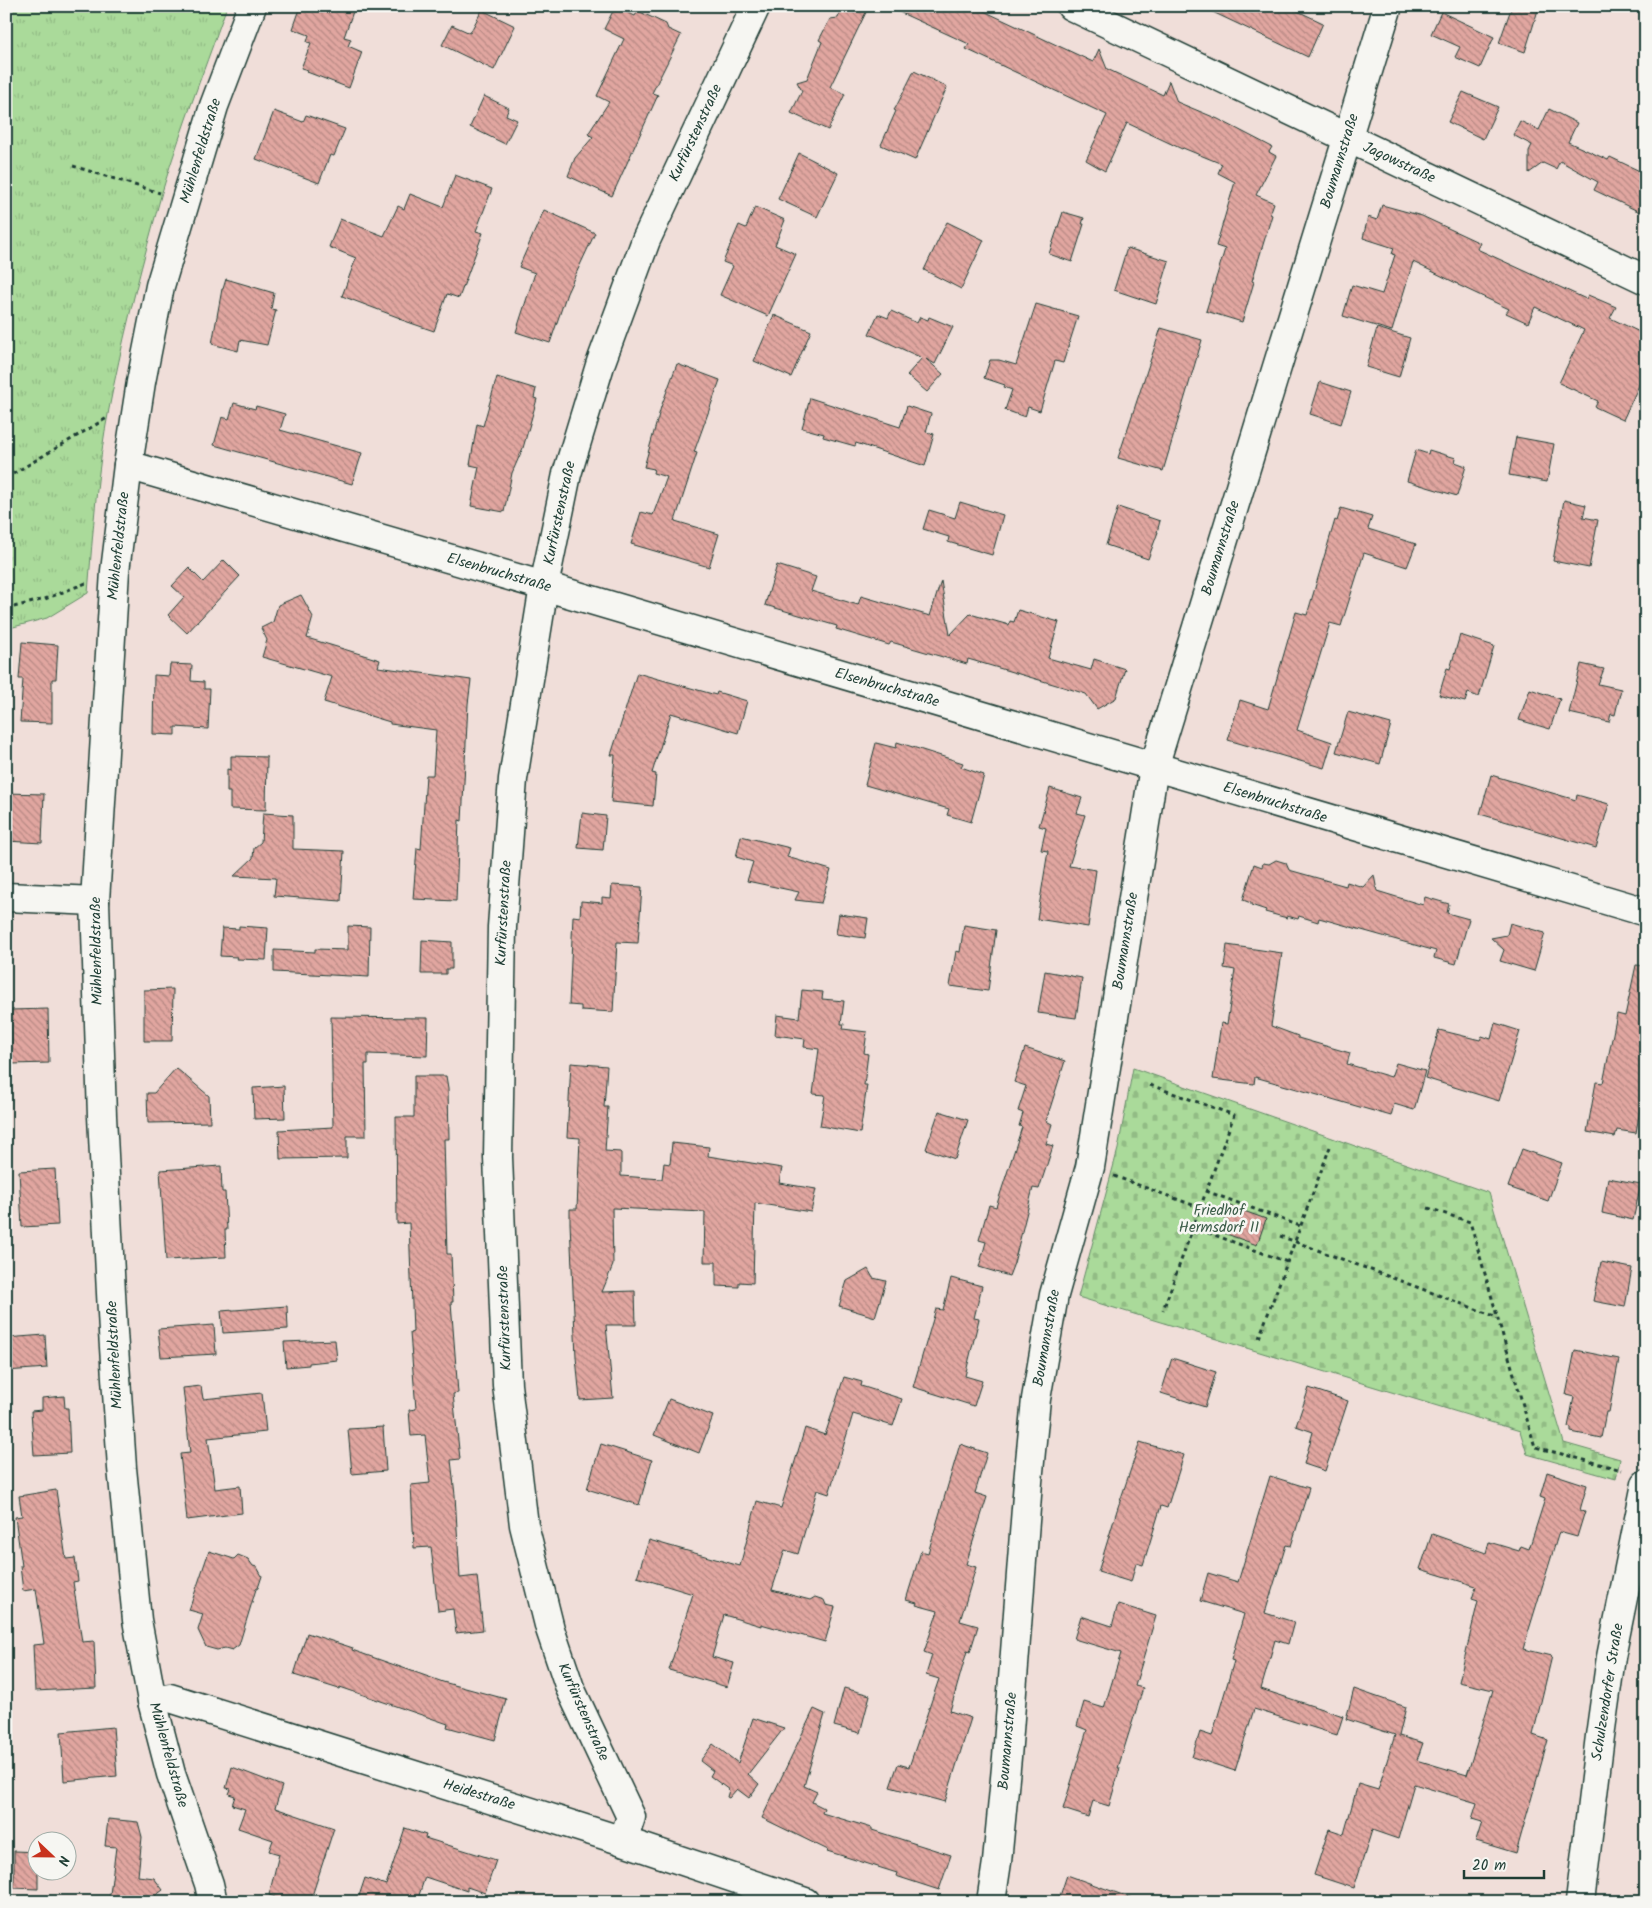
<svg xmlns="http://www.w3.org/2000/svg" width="1652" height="1908" font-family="Kalam,sans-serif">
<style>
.grass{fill:url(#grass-tufts);stroke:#648c67}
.cemetery{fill:url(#cemetery-stones);stroke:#648c67}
.building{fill:url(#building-back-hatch);stroke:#1f3d34}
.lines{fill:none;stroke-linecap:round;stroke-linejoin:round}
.minor-casing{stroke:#1f3d34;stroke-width:31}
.path{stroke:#1f3d34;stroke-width:3;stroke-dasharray:4 4;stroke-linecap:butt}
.minor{stroke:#f6f6f2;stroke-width:28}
.labels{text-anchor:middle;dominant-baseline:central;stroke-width:5;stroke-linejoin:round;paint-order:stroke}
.street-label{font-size:15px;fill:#1f3d34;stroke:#f6f6f2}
.park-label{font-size:15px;fill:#3b5c48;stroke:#f6f6f2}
</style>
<defs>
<pattern id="grass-tufts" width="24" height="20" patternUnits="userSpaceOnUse" patternTransform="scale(1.25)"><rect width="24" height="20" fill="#aada9a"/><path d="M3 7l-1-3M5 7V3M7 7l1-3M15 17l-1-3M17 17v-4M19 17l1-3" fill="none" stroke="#92bc85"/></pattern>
<pattern id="cemetery-stones" width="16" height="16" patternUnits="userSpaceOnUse" patternTransform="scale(1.25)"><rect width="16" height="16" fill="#aada9a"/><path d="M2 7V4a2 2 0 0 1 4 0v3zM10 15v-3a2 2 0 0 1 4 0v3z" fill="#92bc85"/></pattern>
<pattern id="building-back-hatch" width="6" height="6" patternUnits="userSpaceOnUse" patternTransform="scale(1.25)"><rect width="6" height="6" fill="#e1a6a0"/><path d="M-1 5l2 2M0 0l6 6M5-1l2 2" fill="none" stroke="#b68883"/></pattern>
</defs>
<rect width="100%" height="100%" fill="#f0ded9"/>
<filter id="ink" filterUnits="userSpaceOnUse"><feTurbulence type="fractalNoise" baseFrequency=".02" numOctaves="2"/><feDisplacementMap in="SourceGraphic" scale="10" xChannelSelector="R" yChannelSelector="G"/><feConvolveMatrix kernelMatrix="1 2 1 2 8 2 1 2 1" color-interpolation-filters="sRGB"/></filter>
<g filter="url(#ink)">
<path class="grass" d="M6,6H227C202,77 173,148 154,221C137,283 121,346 109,409C97,469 93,531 88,593L47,618L6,629Z"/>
<path class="cemetery" d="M1133,1068L1489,1193L1564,1443L1620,1459L1616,1479L1527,1454L1520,1431L1078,1297L1118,1149Z"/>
<g class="building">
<path d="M301,6H355L344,37L351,39L348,46L362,52L349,88L307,72L308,70L301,68L311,43L307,42L309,35L293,29Z"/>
<path d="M843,6H869L830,87L845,94L828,130L791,113L802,91L797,82L807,79L822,42L819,40L830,19L838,18Z"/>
<path d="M886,6H973L1093,62L1099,49L1107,69L1163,95L1169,81L1177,102L1218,119L1272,147L1269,152L1276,156L1256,195L1274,203L1270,214L1272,215L1252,281L1254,282L1242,322L1206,311L1225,249L1216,246L1235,182L1218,173L1222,164L1183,148L1182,149L1127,123L1105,171L1086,160L1107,115L966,49L969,44Z"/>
<path d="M1200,6H1287L1323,23L1308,57Z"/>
<path d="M1512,6H1526L1538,10L1525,52L1499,43Z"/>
<path d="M615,7L635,16L638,11L666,24L668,29L681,35L652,93L658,95L612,196L568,176L575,158L593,137L588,134L609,102L597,96L624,39L604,29Z"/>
<path d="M482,10L515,26L494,70L442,45L452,25L470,33Z"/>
<path d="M1441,12L1494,37L1480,68L1455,57L1460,47L1431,34Z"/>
<path d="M914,71L947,87L915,160L881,145L896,111L894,110L896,107Z"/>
<path d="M1463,92L1498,107L1483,139L1448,122Z"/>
<path d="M484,96L509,108L506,115L517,120L505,144L470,127Z"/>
<path d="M1549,109L1577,123L1568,142L1608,160L1610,157L1646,174V215L1594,190L1598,182L1560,161L1556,169L1543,163L1529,173V151L1532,145L1513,135L1520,121L1539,130Z"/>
<path d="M274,111L303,122L306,115L345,129L334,156L330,155L319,183L256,159Z"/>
<path d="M799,153L838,173L817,217L778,199Z"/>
<path d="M455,175L492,189L476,231L483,233L459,298L447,294L434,331L399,319L400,318L342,296L356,258L329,247L340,219L384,236L398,206L404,209L410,194L443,207Z"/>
<path d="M1382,205L1422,216L1480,243L1477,249L1586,299L1588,295L1616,307L1610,318L1646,335V370L1623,420L1595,407L1598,401L1559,383L1584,330L1535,307L1528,323L1506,313L1509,309L1458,285V284L1413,262L1392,331L1343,316L1352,285L1382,294L1395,255L1392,254L1394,248L1363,238L1368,217L1377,220Z"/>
<path d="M755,207L785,220L775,245L796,254L768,316L720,295L733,266L723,262L739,225L746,228Z"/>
<path d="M544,210L595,233L567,293L550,343L516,332L535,273L519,267Z"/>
<path d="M1063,212L1084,218L1082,224H1084L1072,262L1049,254Z"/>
<path d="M947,222L984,240L961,289L924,270Z"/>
<path d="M1127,248L1169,261L1156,304L1114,290Z"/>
<path d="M226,279L274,293L271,309L276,310L267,345L240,340L238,351L212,344L222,289H223Z"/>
<path d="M1036,304L1078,316L1063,363L1055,361L1040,411L1028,407L1025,417L1005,410L1012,390L1004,387L1005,385L984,378L990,360H999L1016,365Z"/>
<path d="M891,311L917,323L920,317L928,320L929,317L953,327L935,364L926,359L943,374L927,392L907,375L922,358L869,334L878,314L888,318Z"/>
<path d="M774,315L811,331L791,377L754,361Z"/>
<path d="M1161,328L1202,340L1163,471L1118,458Z"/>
<path d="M1377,328L1410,338L1399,377L1366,367Z"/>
<path d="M677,364L720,380L694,452L697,453L675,521L719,534L709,567L631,544L641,512L653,515L667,477L653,473L654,469L644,467L661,407Z"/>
<path d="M497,377L536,389L534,398L537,399L523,448L512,473L504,512L471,506L479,467L470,465L477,424L483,426Z"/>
<path d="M1320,382L1351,392L1341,424L1310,414Z"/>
<path d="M810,398L900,427L907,406L931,414L926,432L934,434L925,466L856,443L855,446L823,437L824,434L802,428Z"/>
<path d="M234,403L255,409L256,406L285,414L280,430L362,453L352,484L214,445L222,417L229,419Z"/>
<path d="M1516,437L1554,444L1547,482L1509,475Z"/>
<path d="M1416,450L1428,454L1429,450L1442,454L1456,458L1455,462L1466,466L1457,496L1407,481Z"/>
<path d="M1564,500L1586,505L1583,517L1598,520L1589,568L1553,561Z"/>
<path d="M960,502L1003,515L992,555L948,542L949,537L923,529L929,510L955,518Z"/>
<path d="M1118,507L1160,521L1157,532H1158L1148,559L1106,545Z"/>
<path d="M1341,508L1372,517L1368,529L1416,544L1407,567L1364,553L1341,626L1330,623L1297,730L1332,742L1324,768L1228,740L1240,700L1268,709L1296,612L1307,615L1335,520L1337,521Z"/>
<path d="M224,560L240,576L187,633L168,615L184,597L172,586L189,568L203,582Z"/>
<path d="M777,565L816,577L811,591L858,605L861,596L930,616L941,581L950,635L970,614L1009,625L1010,621L1014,622L1018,610L1059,622L1048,658L1091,670L1094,659L1125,669L1116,698L1097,709L1086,694L1070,689L968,659L967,664L891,642L889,645L836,629L837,626L765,605Z"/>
<path d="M301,595L313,617L307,638L380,660L378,667L471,680L468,704L462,821L459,820L456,901L413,899L417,848L421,849L426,775H433L436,730L390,724V722L324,702L332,677L262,657L267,640L261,628L273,622L278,605Z"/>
<path d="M1460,635L1494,646L1479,697L1468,693L1465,702L1439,695L1447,668L1450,669Z"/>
<path d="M22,642L58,645L56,679H52V723L20,722L23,679H19Z"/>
<path d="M170,664L192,665L191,681L204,682V689H210L208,729L175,727V735L153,734L154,675L169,676Z"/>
<path d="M1581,664L1604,669L1598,684L1621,689L1615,715L1611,714L1609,722L1569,713Z"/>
<path d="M637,673L716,695L717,692L747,701L738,733L671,713L652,773L656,774L653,806L611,802L615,755H611Z"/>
<path d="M1530,689L1560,699L1550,729L1519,720Z"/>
<path d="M1348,712L1391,724L1380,764L1336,752Z"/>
<path d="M897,742L963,763L961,767L984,775L971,822L947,815L949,809L865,785L876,743L896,748Z"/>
<path d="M231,756L267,757L266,810L230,809V792H227V769L231,770Z"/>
<path d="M1491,775L1576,800L1577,795L1609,804L1596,848L1480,814Z"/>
<path d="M1050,788L1082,798L1077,813L1085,815L1069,866L1096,870L1088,927L1037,919L1048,851L1041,850L1046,828L1039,826Z"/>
<path d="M6,793L44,794L42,843L6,841Z"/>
<path d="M263,813L293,815V849L344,851L341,901L274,896L276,878L234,876L253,858L254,848L261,842Z"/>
<path d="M582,813L606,816L603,850L578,848Z"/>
<path d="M741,836L790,848L787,857L831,870L821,903L795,900L799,892L747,881L753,862L736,857Z"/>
<path d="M1276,860L1286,863L1289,870L1346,886L1347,882L1363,887L1374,875L1377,891L1423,905L1425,897L1449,904L1447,913L1469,919L1456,964L1434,958L1436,951L1319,918L1318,922L1299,916L1298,919L1287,916V918L1265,912L1266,910L1251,905V903L1243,900L1254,864L1262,867L1263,863L1269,864Z"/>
<path d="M612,885L642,887L638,943L617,942L613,1012L581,1010V1006L569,1005L573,916L580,917L581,901L602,903V897L611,898Z"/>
<path d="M839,914L868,918L865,938L836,934Z"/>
<path d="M1510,923L1545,933L1534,971L1500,961L1504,950L1491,938L1507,935Z"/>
<path d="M964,925L996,930L988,991L950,986L956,951L960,952Z"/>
<path d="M239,926L268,928L266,960L236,959L237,957L220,956L222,928L239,929Z"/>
<path d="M348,926L370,927L369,977L274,972V950L315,952V949L348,950Z"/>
<path d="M422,940L452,942V969H446V974H421Z"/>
<path d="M1227,945L1282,953L1271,1026L1298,1036V1038L1350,1053L1347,1064L1391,1077L1396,1063L1425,1071L1414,1110L1394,1104L1391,1116L1255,1077L1254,1084L1213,1079L1221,1023L1227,1024L1235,970L1224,968Z"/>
<path d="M1636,965L1646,966V1098L1642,1097L1636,1133L1617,1130L1615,1137L1587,1132L1596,1082L1603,1083L1617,1014L1625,1016Z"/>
<path d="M1045,971L1082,978L1076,1018L1038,1013Z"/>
<path d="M173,989L172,1041H144V990Z"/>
<path d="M802,990L823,992L822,999L844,1001L841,1024H844L843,1029L867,1032L864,1053L868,1054L864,1085H867L860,1133L820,1126L825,1095L813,1094L819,1049L804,1047L805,1039L775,1035L777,1015L799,1018Z"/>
<path d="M48,1009L49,1063L12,1064L11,1010Z"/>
<path d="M331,1017L428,1018L427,1056L368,1054V1064H365L366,1136H347V1158L280,1159L279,1130L333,1127Z"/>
<path d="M1495,1023L1520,1031L1499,1101L1425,1078L1439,1030L1480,1040L1482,1036L1491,1039Z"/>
<path d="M1025,1048L1065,1061L1046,1121L1052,1124L1046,1144L1053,1146L1039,1189L1033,1188L1014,1263L1009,1276L979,1267L986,1242L979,1240L989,1205L996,1207L1022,1127L1019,1126L1023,1113L1018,1111L1026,1086L1014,1082Z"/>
<path d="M571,1063L607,1066L604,1107H608L605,1151L621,1152V1176L662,1179L664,1163L670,1164L672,1143L709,1147L708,1156L782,1168L779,1183L816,1189L811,1212L755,1203L753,1283L739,1282V1287L716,1286V1262H704L705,1212L612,1208L613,1265L602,1292L635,1291L636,1325H606L613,1398L580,1400L576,1357L570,1223V1209H577L580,1138L567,1137Z"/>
<path d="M176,1068L209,1096L210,1122L148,1123L147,1093H154Z"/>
<path d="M414,1076H446L448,1088L449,1139H444L447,1254H451L453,1302H451L458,1393L453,1394L460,1459L451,1460L455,1495L460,1578L477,1576L483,1630L456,1633L453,1609L438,1611L431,1547L414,1548L411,1485L430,1483L425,1435L411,1436L409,1410L416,1409L410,1333L413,1332L409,1223L397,1224L396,1117H414Z"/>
<path d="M284,1086L285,1118L254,1119L253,1088Z"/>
<path d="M939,1111L968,1120L955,1159L926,1149Z"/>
<path d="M1522,1149L1562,1163L1548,1201L1508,1187Z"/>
<path d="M221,1166L222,1192H225L227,1230H225L226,1257L166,1260L160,1170Z"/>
<path d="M55,1169L58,1225L22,1227L19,1171Z"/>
<path d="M1608,1178L1641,1184L1633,1220L1602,1213Z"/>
<path d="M1230,1206L1266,1219L1257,1245L1221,1232Z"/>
<path d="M1601,1262L1632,1268L1625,1307L1593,1301Z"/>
<path d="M868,1269L873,1278L886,1281L875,1317L839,1306L847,1281Z"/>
<path d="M951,1278L982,1286L974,1318L979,1319L965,1376L982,1381L974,1406L913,1387L936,1309L943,1310Z"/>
<path d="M287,1306L288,1329L223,1333L221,1311Z"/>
<path d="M214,1325L216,1354L161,1357L158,1329Z"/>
<path d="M45,1335L47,1368L6,1371V1338Z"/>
<path d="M335,1340L337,1360L309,1363V1365L286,1367L284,1342Z"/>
<path d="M1575,1350L1619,1359L1609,1412H1606L1601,1438L1571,1432V1428L1568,1427L1574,1397L1566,1395Z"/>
<path d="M1172,1358L1216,1372L1205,1407L1161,1393Z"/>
<path d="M844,1377L862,1382L861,1386L902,1399L893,1426L853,1414L829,1494L817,1490L798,1554L785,1550L772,1590L810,1600L815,1597L824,1600L826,1605L835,1607L825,1642L761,1624V1626L724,1615L712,1657L734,1663L727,1687L669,1670L693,1594L637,1577L649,1540L740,1566L757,1501L781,1508L805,1428L825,1435Z"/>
<path d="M201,1386L203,1399L262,1393L266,1432L208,1438L215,1489L240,1486L242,1513L187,1520L180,1454L190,1453L183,1388Z"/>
<path d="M1309,1388L1348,1401L1325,1471L1304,1464L1313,1432L1296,1426Z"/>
<path d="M64,1396L65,1408H68L70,1453L34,1455L31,1411L42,1410V1398Z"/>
<path d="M669,1399L713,1416L699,1453L654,1435Z"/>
<path d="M383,1427L386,1471L352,1474L348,1429Z"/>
<path d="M1140,1442L1184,1455L1167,1508L1161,1506L1143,1565L1136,1563L1131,1582L1098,1572L1118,1507Z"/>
<path d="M601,1444L652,1460L639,1505L587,1489Z"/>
<path d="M960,1444L987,1453L975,1493L987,1497L966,1564L976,1567L960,1621L978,1626L970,1652L967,1651L950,1711L971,1718L945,1802L890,1787L898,1764L909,1767L939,1679L926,1675L932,1655L924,1652L938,1611L916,1605L917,1603L906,1600L921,1551L928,1553Z"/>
<path d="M1547,1472L1587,1485L1580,1510L1585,1511L1577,1537L1559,1532L1523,1649L1552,1656L1533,1735L1548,1740L1516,1853L1476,1841L1482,1822L1472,1819L1477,1803L1414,1784L1398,1839L1372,1830L1354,1888L1314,1875L1329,1829L1344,1834L1358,1784L1378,1790L1395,1735L1346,1719L1354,1689L1406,1707L1399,1736L1423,1743L1417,1760L1467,1775L1493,1690L1459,1682L1478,1601L1472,1599L1476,1586L1420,1569L1432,1534L1486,1553L1489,1542L1519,1551L1521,1546L1529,1549L1545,1499L1540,1497Z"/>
<path d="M1270,1476L1309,1488L1291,1546L1286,1545L1265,1613L1294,1622L1288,1644L1275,1640L1261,1689L1343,1716L1337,1735L1254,1709L1235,1771L1192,1757L1200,1732L1212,1736L1234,1661L1231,1660L1244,1614L1200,1601L1208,1573L1238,1582Z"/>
<path d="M56,1490L66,1559L75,1558L78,1581L73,1582L82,1642L94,1641L96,1688L35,1691L33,1645L44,1644L36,1589L23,1591L20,1566H22L15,1517L22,1516L19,1496Z"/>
<path d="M209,1551L234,1559L238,1555L248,1559L253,1566L257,1567L262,1576L258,1588L256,1589L239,1645L232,1650L225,1648L217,1650L206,1647L198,1630L203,1614L189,1610Z"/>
<path d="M1118,1604L1156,1616L1135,1686L1143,1688L1118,1768H1120L1109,1806L1093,1801L1088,1817L1063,1809L1087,1730L1077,1726L1084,1702L1104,1708L1121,1653L1074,1639L1081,1616L1112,1626Z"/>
<path d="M307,1633L353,1648L352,1650L443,1682L506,1699L495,1740L447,1727L448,1724L340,1687L339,1689L294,1675Z"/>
<path d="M844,1688L870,1695L860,1733L834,1726Z"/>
<path d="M814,1709L825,1714L804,1786L817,1792L812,1802L824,1808L822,1813L872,1828V1830L951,1855L939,1890L896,1876L897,1873L827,1851L828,1850L762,1818Z"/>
<path d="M753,1718L784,1728L748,1774L759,1784L749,1798L737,1789L729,1798L727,1797L729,1790L710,1776L713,1771L700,1761L713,1744L738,1763Z"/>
<path d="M113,1727L117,1776L64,1781L61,1732Z"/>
<path d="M232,1767L282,1786L275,1808L334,1828L310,1902H274L275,1897L269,1895L279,1854L269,1851L273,1840L238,1828L245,1809L232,1805L235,1796L229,1794L231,1789L226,1788Z"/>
<path d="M108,1819L138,1822L142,1837L138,1876L154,1878L163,1890L155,1896L154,1902H109L116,1847L105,1846Z"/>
<path d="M405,1828L426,1835L425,1838L496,1860L485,1893L467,1887V1891L425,1877L419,1895L424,1897V1902H357L365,1878L386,1885Z"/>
<path d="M14,1851L38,1852V1889L14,1888Z"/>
<path d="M1067,1875L1134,1899L1133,1902H1058Z"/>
</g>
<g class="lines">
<defs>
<g id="minor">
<path d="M1071,6L1646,280"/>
<path d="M128,465L544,586L1646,912"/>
<path d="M6,897L95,901"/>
<path d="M152,1701L170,1698L623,1841L805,1902"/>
<path d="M623,1841L631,1817L570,1688L550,1629L524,1525L507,1385L498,1157L502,927L513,779L544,586L567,474L601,362L646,240L756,6"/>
<path d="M213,1902L209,1884L171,1774L152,1701L137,1620L122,1468L113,1332L102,1116L95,901L115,571L128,465L141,382L160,286L214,106L252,6"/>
<path d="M991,1902L997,1862L1007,1757L1028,1482L1036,1399L1054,1295L1090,1167L1154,767L1388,6"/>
<path d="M1580,1902L1600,1736L1611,1657L1646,1484"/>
</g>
</defs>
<use href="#minor" class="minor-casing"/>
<g class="path">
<path d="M73,166L160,193"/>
<path d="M6,478L107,418"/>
<path d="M6,609L45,599L86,583"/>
<path d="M1150,1085L1234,1115L1163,1310"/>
<path d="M1114,1176L1220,1215"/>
<path d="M1206,1191L1300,1226"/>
<path d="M1428,1208L1470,1222L1535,1447L1622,1470"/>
<path d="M1193,1227L1287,1262"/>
<path d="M1280,1236L1497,1317"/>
<path d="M1259,1338L1330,1147"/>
</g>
<use href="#minor" class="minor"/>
</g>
</g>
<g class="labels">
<g class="street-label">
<text transform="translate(696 133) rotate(-65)">Kurfürstenstraße</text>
<text transform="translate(201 151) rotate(-73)">Mühlenfeldstraße</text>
<text transform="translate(1340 161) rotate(-73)">Boumannstraße</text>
<text transform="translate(1399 163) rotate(25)">Jagowstraße</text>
<text transform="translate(560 513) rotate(-78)">Kurfürstenstraße</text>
<text transform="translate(119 546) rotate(-84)">Mühlenfeldstraße</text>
<text transform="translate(1221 548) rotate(-73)">Boumannstraße</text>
<text transform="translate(499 573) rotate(16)">Elsenbruchstraße</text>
<text transform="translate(887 688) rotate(16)">Elsenbruchstraße</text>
<text transform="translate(1275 803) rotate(17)">Elsenbruchstraße</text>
<text transform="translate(504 913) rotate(-87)">Kurfürstenstraße</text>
<text transform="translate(1126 941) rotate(-81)">Boumannstraße</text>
<text transform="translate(97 951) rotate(-91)">Mühlenfeldstraße</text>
<text transform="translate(505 1318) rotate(-92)">Kurfürstenstraße</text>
<text transform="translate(1047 1338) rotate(-80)">Boumannstraße</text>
<text transform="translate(115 1355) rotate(-93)">Mühlenfeldstraße</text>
<text transform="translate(1608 1692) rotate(-81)">Schulzendorfer Straße</text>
<text transform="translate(583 1712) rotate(66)">Kurfürstenstraße</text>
<text transform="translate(1008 1741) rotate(-85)">Boumannstraße</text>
<text transform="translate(168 1755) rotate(74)">Mühlenfeldstraße</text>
<text transform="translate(479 1795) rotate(17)">Heidestraße</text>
</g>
<g class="park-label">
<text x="1219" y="1211">Friedhof<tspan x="1219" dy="17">Hermsdorf II</tspan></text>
</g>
</g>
<rect width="1652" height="1908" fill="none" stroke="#f6f6f2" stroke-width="25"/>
<rect x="12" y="12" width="1627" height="1883" fill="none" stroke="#1f3d34" stroke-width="2" filter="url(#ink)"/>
<g transform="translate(52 1856) rotate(112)"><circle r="24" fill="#f6f6f2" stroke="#a0aca6"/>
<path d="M0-4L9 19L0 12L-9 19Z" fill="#c8321e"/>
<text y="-8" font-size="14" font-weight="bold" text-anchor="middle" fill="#1f3d34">N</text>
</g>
<path d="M1464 1870v8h80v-8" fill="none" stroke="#1f3d34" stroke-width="2.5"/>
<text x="1472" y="1870" font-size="15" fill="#1f3d34" stroke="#f6f6f2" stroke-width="4" paint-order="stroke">20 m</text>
</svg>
